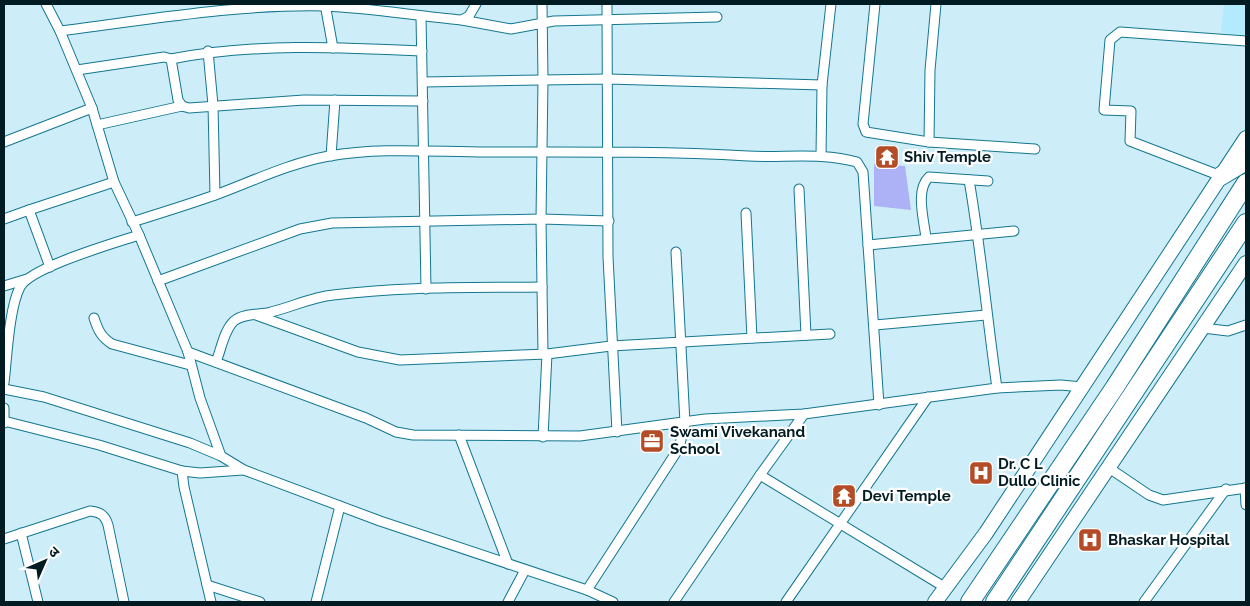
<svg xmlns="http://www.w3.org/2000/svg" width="1250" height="606" font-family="Raleway,'Noto Sans Devanagari',sans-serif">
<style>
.built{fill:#b3eafc}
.green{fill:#acb2f5}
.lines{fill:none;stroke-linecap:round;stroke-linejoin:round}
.street-casing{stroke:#137790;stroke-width:11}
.secondary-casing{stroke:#137790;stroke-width:16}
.highway-casing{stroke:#137790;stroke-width:20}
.street{stroke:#fff;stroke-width:9}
.secondary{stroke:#fff;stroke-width:14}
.highway{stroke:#fff;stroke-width:18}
.labels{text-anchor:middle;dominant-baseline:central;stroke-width:4.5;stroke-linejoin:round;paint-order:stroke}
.poi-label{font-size:15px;font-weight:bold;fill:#011b23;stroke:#fff;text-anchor:start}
</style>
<rect width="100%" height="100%" fill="#cdedf8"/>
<path class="built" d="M1224,4H1246V39L1221,32Z"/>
<path class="green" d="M874,164L905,166L911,210L874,206Z"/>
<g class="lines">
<defs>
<g id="street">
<path d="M46,4L60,31L92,108L114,182L139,235L188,352L200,398L221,456"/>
<path d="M325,4L333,48"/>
<path d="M542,4L543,80L541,219L543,354"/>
<path d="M607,4L608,257L617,432"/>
<path d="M875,4L863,124L866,132L929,142L1035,149"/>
<path d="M421,16L426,289"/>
<path d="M462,20L511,29L554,21L717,17"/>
<path d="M60,31C148,20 236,4 325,6C371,8 416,16 462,20L469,16L476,4"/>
<path d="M208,51L213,105L215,195"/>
<path d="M171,59C253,43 338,47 422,51"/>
<path d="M77,70L164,57L171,59L178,100L182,106L189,108L304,100L423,101"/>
<path d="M423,82L608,79L822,85"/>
<path d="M97,125L182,106"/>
<path d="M4,142L92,108"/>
<path d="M929,142L930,70L936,4"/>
<path d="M331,156L335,100"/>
<path d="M821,156L822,85L831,4"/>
<path d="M1221,176L1130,141L1131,111L1104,110L1110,40L1120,32L1246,41"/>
<path d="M969,180C981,249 987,318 997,388"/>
<path d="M799,189L806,335"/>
<path d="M29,210L114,182"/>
<path d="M746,213L752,338"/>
<path d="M4,219L29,210L50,267"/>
<path d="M132,222C161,213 190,204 218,194C255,180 291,163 329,156C381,147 435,152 487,152C574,152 661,151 748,156C784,158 822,152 857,162L863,172L879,405"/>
<path d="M926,238C924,220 915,190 929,177L988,181"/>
<path d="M868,245L1014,231"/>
<path d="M158,281L300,229L332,223L541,219L609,221"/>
<path d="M4,286L27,279"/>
<path d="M256,315L358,352L400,360L547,354L611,346L830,334"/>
<path d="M94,318C98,330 101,337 112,344L190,365"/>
<path d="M875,325L986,315"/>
<path d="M1203,328L1228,331L1246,325"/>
<path d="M188,352L366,418L396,432L413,435L580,436L705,419L804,414L997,388L1061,385L1082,387"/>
<path d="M216,362C221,350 224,330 234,321C243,313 260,315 271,312C292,307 312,297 333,295C402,286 473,288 542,287"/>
<path d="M4,383C7,358 9,308 20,287C31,267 115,243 139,235"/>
<path d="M4,389L44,397L190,443L221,456L244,470L380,521L587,590L613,602"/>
<path d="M4,408V423"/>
<path d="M4,421L99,445L182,471L200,473L243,470"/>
<path d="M459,435L508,564"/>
<path d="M543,437L547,354"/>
<path d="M1109,468L1149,495L1163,500L1246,488"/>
<path d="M182,471L184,487L211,602"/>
<path d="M760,475L946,588"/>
<path d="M1245,488L1246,505"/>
<path d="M21,533L38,602"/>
<path d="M4,539L90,511C100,512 105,515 108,525L124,602"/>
<path d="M207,585L260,602"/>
<path d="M587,590L679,448L685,423L676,252"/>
<path d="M316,602L340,506"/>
<path d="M508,602L525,570"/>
<path d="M674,602L760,475L804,414"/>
<path d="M786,602L928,397"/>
<path d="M1144,602L1226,489"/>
</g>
<g id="secondary">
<path d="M935,602L986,533L1246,138"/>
<path d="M1018,602L1246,263"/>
</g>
<g id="highway">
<path d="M1221,176L1246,161"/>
<path d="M970,602L1115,387L1246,183"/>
<path d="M995,602L1246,223"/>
</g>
</defs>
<use href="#street" class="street-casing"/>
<use href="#secondary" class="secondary-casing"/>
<use href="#highway" class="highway-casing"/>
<use href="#street" class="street"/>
<use href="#secondary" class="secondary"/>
<use href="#highway" class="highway"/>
</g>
<defs>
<symbol id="temple-square" viewBox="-11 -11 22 22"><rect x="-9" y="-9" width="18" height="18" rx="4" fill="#b44d27" stroke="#fff"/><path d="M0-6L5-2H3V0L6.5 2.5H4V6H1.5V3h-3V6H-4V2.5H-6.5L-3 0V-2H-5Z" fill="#fff"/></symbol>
<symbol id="office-square" viewBox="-11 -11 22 22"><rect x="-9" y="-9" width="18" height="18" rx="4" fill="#b44d27" stroke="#fff"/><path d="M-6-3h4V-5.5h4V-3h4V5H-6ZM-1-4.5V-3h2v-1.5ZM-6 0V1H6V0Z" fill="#fff"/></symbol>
<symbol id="hospital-square" viewBox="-11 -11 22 22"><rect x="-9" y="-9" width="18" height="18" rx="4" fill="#b44d27" stroke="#fff"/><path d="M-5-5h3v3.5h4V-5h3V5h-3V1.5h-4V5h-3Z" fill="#fff"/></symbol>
</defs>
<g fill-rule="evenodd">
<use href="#temple-square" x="873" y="143" width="28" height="28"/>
<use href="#office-square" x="638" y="427" width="28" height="28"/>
<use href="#hospital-square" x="967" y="459" width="28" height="28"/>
<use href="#temple-square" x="830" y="482" width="28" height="28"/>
<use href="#hospital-square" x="1076" y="526" width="28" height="28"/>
</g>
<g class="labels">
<g class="poi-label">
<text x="904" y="157">Shiv Temple</text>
<text x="670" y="432">Swami Vivekanand<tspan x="670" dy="17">School</tspan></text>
<text x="998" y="464">Dr. C L<tspan x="998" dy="17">Dullo Clinic</tspan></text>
<text x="862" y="496">Devi Temple</text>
<text x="1108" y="540">Bhaskar Hospital</text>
</g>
</g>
<rect width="1250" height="606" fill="none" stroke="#011b23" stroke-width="10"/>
<g transform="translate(45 561) rotate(45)" stroke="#ffffff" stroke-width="4" paint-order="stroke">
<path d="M0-4L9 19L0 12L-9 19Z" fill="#011b23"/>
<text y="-8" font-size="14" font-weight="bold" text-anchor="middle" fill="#011b23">उ</text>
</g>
</svg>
